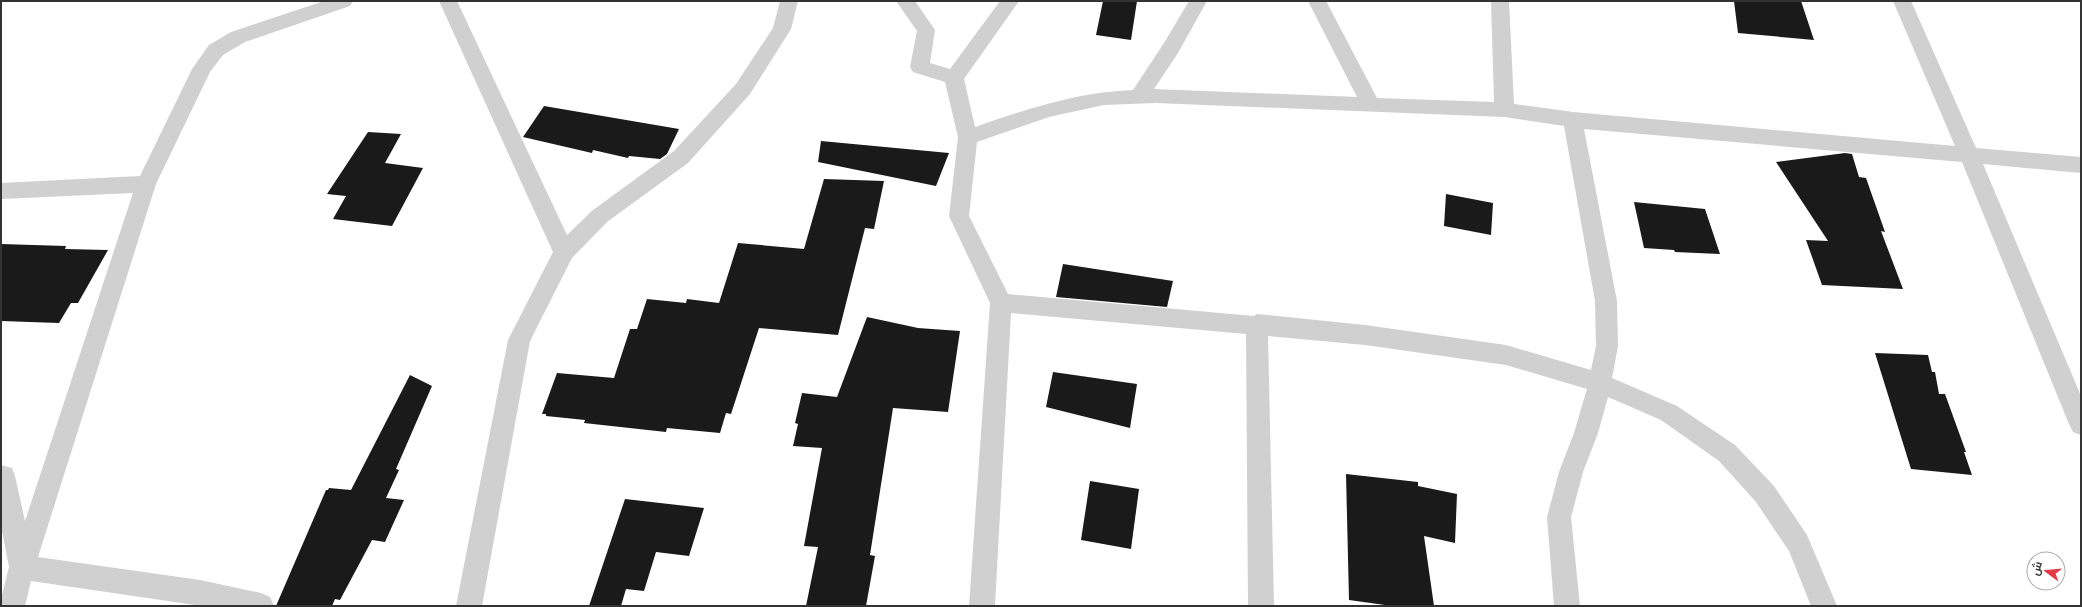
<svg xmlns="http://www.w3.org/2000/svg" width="2082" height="607" font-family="'Exo 2',Cairo,sans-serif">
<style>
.building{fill:#1a1a1a}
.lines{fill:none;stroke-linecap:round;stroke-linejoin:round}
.minor{fill:#d0d0d0;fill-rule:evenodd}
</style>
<rect width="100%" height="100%" fill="#fff"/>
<g class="building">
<path d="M1103,1H1137L1131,40L1096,35Z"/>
<path d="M1734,1H1801L1814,40L1738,33Z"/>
<path d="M544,106L679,129L667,154L660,159L629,156L628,158L593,150L592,153L523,137Z"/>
<path d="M368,132L401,134L385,163L423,168L392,226L333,219L346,196L327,194Z"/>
<path d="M821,141L949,153L936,186L818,162Z"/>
<path d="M1845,153L1852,154L1859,177L1866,178L1885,232L1881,231L1903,289L1822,285L1806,240L1828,241L1776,162Z"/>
<path d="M824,179L884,181L874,229L865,228L838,335L759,328L731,414L726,413L720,433L667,428L666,432L584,423L585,420L546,416V414H542L557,373L614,378L630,329H637L647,299L686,303L687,299L719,303L738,243L804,249Z"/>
<path d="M1446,194L1493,203L1491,235L1444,226Z"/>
<path d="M1634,202L1705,209L1720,254L1675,252L1674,250L1644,248Z"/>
<path d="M1,244L66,246L65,249L108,250L78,303H71L59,323L1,321Z"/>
<path d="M1063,264L1173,281L1167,307L1056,297Z"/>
<path d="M867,317L918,328L960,331L948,412L893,408L870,555L875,556L866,606H806L818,547L804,546L822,448L793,446L798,424L795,423L802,393L837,397Z"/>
<path d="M1875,353L1928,355L1932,372H1935L1939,394H1945L1966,452H1964L1972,475L1911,469Z"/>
<path d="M1053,372L1137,384L1130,428L1046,407Z"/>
<path d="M410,375L432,386L396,469L399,470L386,498L404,500L385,542L372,540L340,600L335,599L332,606H276L326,490H328L329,488L351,490Z"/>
<path d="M1346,474L1418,482V486L1457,494L1455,543L1424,536L1434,606H1392L1349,600Z"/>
<path d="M1090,481L1139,489L1131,549L1081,540Z"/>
<path d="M625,499L704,508L689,556L656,552L644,591L626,589L621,606H589Z"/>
</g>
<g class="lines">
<g class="minor">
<path d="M324,1H353L350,6L245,42L223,55L210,72L156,184L38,557L200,580L261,593L270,597L274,606H202L31,581L25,606H1V599L9,567L1,526V465L12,468L15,476L25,521L133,193L1,199V183L140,176L192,69L209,45L231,32Z"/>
<path d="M439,1H457L567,235L593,210L674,151L736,84L773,28L780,1H798L791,29L750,94L688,163L607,222L572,258L530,341L482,606H456L508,340L553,252Z"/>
<path d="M896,1H915L935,30L930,63L950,69L1000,1H1019L964,79L975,127C1027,109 1078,92 1133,90L1164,43L1189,1H1207L1178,53L1154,89L1357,97L1308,1H1326L1377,98L1494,102L1491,1H1509L1514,104L1573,112L1955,146L1893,1H1911L1976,148L2081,157V173L1983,164L2081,396V435L2073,432L2069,424L1962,162L1584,129L1617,301L1618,346L1612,378L1677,406L1735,445L1774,486L1807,535L1837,606H1811L1789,551L1756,502L1719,461L1661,420L1608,397L1598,433L1583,472L1571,517L1580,606H1554L1547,517L1559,472L1574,433L1587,389L1506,365L1365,345L1268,336L1274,606H1248L1246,334L1011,313L995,606H969L990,303L949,216L958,137L945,82L913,72L910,67L917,31ZM1156,103L1504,117L1564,126L1595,301L1596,346L1591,370L1506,345L1365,325L1257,314L1254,316L1008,294L969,216L977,142L1049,117L1104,105Z"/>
</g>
</g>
<rect width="2082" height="607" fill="none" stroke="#333333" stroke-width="4"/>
<g transform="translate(2046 571) rotate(286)"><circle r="19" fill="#ffffff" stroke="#adadad"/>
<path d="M0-3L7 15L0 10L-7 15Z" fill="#e63946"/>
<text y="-6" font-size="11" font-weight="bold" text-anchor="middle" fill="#333333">ش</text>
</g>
</svg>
